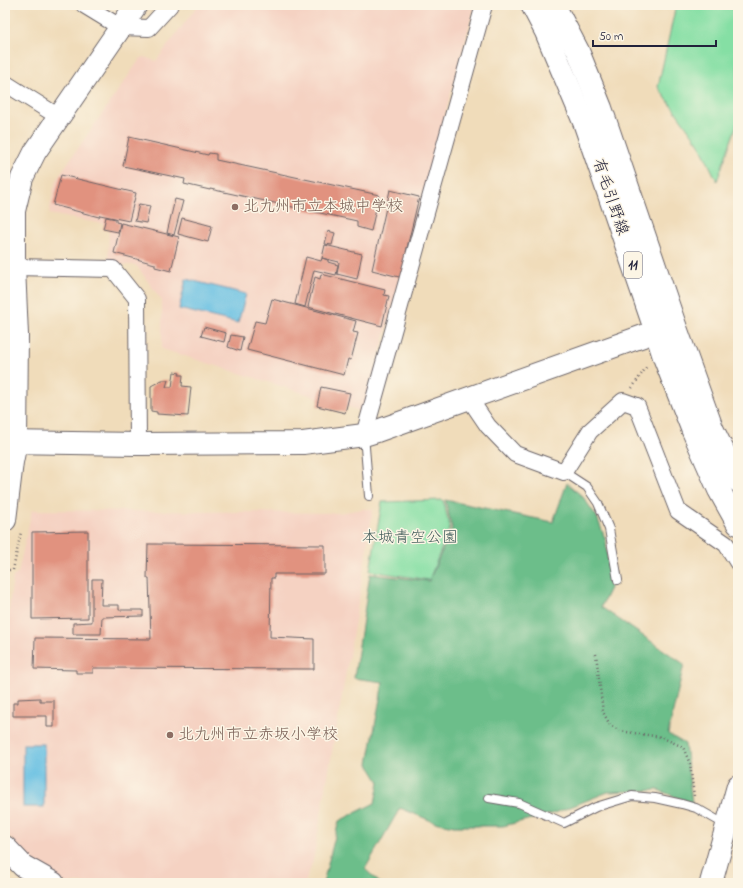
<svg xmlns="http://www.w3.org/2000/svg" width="743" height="888" font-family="'Indie Flower','Klee One',sans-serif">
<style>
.built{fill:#f5d2c2}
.green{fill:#85dfa4;stroke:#548070}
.forest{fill:#6cbe8a;stroke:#477062}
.water{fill:#65bfe3;stroke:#44708f}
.building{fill:#e1927f}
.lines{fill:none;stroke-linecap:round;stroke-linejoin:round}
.lane-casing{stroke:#6a6367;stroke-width:10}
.street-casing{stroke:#6a6367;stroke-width:18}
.secondary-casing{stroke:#6a6367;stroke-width:24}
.primary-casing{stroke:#6a6367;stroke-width:24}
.highway-casing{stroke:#6a6367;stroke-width:24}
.path{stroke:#6a6367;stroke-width:2.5;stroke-dasharray:1 3;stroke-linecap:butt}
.lane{stroke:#fff;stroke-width:8}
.street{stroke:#fff;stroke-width:16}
.secondary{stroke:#fff;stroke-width:22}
.primary{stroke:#fff;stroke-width:22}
.highway{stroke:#fff;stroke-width:22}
.education-dot{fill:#8d6e63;stroke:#fcf5e5;stroke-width:1.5}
.labels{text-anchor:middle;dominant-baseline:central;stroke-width:3;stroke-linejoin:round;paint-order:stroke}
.shield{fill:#fcf5e5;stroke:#63616e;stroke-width:1}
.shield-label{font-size:15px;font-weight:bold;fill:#22223b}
.street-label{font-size:16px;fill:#22223b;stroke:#fcf5e5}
.education-label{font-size:16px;fill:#785e54;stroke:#fcf5e5;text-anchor:start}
.park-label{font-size:16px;fill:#405b5a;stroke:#fcf5e5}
</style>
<rect width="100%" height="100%" fill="#fcf5e5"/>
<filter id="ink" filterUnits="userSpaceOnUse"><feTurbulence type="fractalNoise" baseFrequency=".025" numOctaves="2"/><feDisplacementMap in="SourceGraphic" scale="8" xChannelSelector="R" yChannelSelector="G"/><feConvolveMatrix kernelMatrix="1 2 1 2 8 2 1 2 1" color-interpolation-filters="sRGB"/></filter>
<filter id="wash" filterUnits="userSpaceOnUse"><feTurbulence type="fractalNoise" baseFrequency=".012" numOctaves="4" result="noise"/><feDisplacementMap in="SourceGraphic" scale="16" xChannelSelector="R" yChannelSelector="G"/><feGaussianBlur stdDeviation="0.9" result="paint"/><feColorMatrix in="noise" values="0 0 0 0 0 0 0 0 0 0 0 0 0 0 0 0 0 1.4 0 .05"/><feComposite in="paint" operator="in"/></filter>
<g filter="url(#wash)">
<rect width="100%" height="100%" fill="#f0dcba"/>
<g class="built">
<path d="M198,5H475L364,412L162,349V301L136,265H108L109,225L49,214L54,188L60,174L140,59L144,57L156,61Z"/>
<path d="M363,509H373L361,587L313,861L305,883H65L24,857L5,830V640L13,577L18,573L32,510L339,513Z"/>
</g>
<g class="green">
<path d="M676,5H722L738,10V121L717,181L699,144L658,87Z"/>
<path d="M443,500L450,527L429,580L370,571L382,502Z"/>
</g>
<path class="forest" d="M567,483L583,497L597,517L606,541L610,588L601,607L684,664L668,734L685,744L692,803L658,790L608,792L555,813L503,826H454L434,822L400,808L365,869L380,883H323L339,821L375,803L379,782L368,764L383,682L354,678L370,574L429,581L452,528L445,500L553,522Z"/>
<g class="water">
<path d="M186,279L246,294L238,323L179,309Z"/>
<rect x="23" y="744" width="21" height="63"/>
</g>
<g id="blocks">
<g class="building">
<path d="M129,137L208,155L209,153L216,154V160L379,195L371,231L357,227V221L210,189V190L184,184L185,179L123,166Z"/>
<path d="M61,175L136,193L129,221L100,215L99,217L53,205Z"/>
<path d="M390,190L419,197L406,252L408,253L403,278L372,270Z"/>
<path d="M175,199L183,201L174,235L167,233Z"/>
<path d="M139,204L150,206L146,223L135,221Z"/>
<path d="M106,217L116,219V222L120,223L118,232L103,229Z"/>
<path d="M182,218L212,226L208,242L178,234Z"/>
<path d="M121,223L179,237L171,271L155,267V264L114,253Z"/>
<path d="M328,231L335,233L332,245L325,244Z"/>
<path d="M325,245L362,254L357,279L337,274L339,262L322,258Z"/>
<path d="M306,257L321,261L322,258L328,260V262L338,265L336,275L314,270L305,307L295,304Z"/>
<path d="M321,274L385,290L384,295L389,296L382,326L308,307L315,277L320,279Z"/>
<path d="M272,299L356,321L353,332L358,333L351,360L348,359L344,375L247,350L255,321L265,323Z"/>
<path d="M204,327L226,333L224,342L201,336Z"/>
<path d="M231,335L243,337L240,351L228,347Z"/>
<path d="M174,372L180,373L179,375H183L182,386L191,387L188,416L157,414V412L151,411V386L162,380H168L166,387H172Z"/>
<path d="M321,387L350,393L345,413L317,406Z"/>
<path d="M88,531V618L32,619V532Z"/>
<path d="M148,544L325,545V574H274V578H271L270,637L314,639V669L93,668V673H76V670L34,669L35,638L151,639L149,578H147Z"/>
<path d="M92,579H102L101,605H119V610H143V616L102,617L101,634H73V623L92,622Z"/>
<path d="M40,698V701H54V727H47V716H13V703H18V699Z"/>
</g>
</g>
</g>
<g filter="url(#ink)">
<use href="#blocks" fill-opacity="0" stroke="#6a6367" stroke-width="1"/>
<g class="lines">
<defs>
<g id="lane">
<path d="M364,435L369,496"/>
<path d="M564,472L587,487L598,503L609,529L618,580"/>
<path d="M489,798L519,803L564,823L596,807L632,796L655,798L682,804L696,808L726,825"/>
</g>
<g id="street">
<path d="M84,5L120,27L149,28L170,5"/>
<path d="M5,83L59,117"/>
<path d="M14,267L113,269L137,299L138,444"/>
<path d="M469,398L488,426L515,454L564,472L590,431L623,401L637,406L678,511L726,544L738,563"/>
<path d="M364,435L484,5"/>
</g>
<g id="secondary">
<path d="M5,442L138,444L303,443L364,435L377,431L674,325"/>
<path d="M5,520L12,462L16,442L17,335L14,267V211L22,178L35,152L136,5"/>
<path d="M5,847L23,866L53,883"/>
</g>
<g id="primary">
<path d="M532,5L546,32L584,122L656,332L664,357L693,431L719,490L738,524"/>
<path d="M554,5L578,51L601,108L675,325L712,428L738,481"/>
</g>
<path id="highway" d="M711,883L738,786"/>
</defs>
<use href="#lane" class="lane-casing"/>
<use href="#street" class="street-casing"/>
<use href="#secondary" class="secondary-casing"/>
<use href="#primary" class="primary-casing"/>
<use href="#highway" class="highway-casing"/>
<g class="path">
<path d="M632,388L647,366"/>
<path d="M5,570H13L21,532"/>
<path d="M596,654L603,712L610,725L620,731L661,737L683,747L690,764L694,796"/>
</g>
<use href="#lane" class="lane"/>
<use href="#street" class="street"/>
<use href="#secondary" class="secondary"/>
<use href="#primary" class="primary"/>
<use href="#highway" class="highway"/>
</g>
</g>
<g class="education-dot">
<circle cx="235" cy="207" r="4"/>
<circle cx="170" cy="735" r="4"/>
</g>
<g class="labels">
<rect class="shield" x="624" y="252" width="18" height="26" rx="3"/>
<g class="shield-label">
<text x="633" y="265">11</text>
</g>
<g class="street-label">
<text transform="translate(610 197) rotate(71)">有毛引野線</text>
</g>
<g class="education-label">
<text x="243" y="207">北九州市立本城中学校</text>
<text x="178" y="735">北九州市立赤坂小学校</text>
</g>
<g class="park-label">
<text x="410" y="538">本城青空公園</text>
</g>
</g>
<rect width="743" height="888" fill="none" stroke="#fcf5e5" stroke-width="20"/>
<path d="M593 40v6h123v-6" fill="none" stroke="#22223b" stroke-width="2"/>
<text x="599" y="40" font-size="12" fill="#22223b" stroke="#fcf5e5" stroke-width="3" paint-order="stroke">50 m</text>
</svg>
